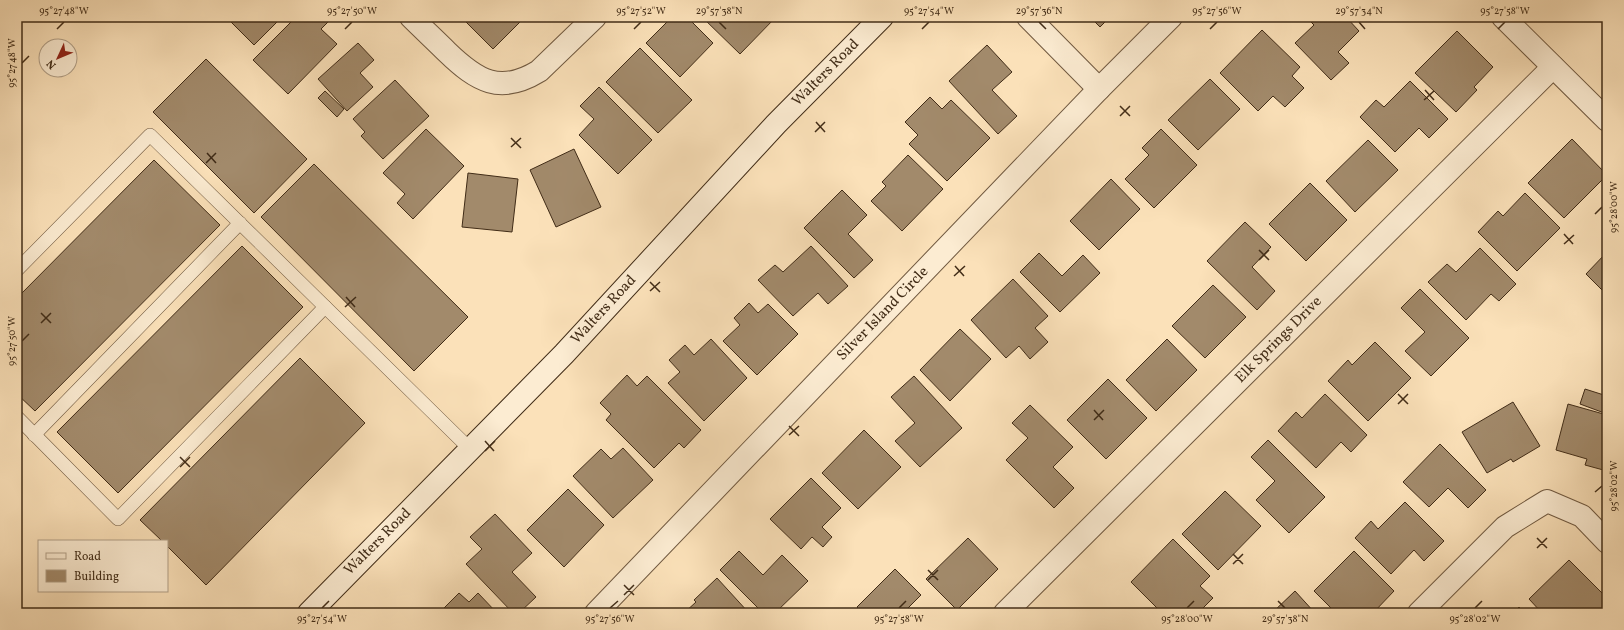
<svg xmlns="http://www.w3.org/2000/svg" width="1624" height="630" font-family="Vollkorn,serif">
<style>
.building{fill:#a28a6b;stroke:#412c17}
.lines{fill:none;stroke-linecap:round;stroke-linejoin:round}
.lane-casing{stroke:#705940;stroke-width:14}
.street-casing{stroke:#705940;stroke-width:24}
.secondary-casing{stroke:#412c17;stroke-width:24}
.lane{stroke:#fcecd2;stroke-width:13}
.street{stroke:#fcecd2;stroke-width:22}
.secondary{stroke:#fcecd2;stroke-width:22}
.ticks{fill:none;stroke:#412c17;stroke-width:1.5}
.labels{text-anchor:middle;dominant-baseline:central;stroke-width:3.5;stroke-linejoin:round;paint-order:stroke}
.street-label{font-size:15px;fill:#412c17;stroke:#fcecd2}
.neatline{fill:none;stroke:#412c17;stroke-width:1.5}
.ticks-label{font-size:10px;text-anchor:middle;fill:#412c17}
</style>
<rect width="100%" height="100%" fill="#fbe1b9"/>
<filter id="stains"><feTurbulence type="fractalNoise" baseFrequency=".005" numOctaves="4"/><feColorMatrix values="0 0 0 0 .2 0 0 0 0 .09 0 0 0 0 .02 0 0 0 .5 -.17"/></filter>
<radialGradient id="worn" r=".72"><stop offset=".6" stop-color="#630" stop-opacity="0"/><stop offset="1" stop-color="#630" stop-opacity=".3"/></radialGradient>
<g class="building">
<path d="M226,17H282L254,45Z"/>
<path d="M296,17H333L321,29L337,44L288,94L253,60Z"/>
<path d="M461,17H525L493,49Z"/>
<path d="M672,17H687L713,43L680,77L646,43Z"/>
<path d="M702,17H774L775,18L740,54Z"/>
<path d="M1090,17H1110L1100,27Z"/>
<path d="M1306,17H1346L1359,31L1338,52L1349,63L1331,80L1295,43L1314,25Z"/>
<path d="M1262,30L1300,67L1292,76L1304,88L1285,107L1273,96L1258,111L1220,73Z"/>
<path d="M1457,31L1493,67L1474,87L1477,90L1456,112L1415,73Z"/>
<path d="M358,43L374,60L360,73L373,87L347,111L318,79Z"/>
<path d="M987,45L1012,72L992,90L1017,116L998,134L949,81Z"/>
<path d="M640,48L692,100L658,133L606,82Z"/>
<path d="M206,59L307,159L254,213L153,112Z"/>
<path d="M1210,79L1240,109L1198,150L1168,120Z"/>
<path d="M395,80L429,116L383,159L361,136L365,132L353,119Z"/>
<path d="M1410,81L1448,119L1429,138L1419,128L1395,152L1360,117L1376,100L1384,107Z"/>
<path d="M599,87L652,140L618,174L579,135L594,119L580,106Z"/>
<path d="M325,91L344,109L337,117L318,98Z"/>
<path d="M930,97L942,109L951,100L990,138L947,181L909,144L918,135L905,122Z"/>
<path d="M426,129L464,166L413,219L397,203L405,194L383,173Z"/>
<path d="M1161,129L1197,165L1154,208L1125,179L1149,155L1142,148Z"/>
<path d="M1572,139L1607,175L1564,218L1528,183Z"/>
<path d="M1368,140L1398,170L1355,212L1326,181Z"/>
<path d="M574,149L601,207L556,227L530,170Z"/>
<path d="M908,155L943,189L902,231L871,201L886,186L882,182Z"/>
<path d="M154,160L220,225L35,411L17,394V298Z"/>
<path d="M314,164L468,317L414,371L261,217Z"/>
<path d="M468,173L518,179L512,232L462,227Z"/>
<path d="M1111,179L1140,209L1099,250L1070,221Z"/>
<path d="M1310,183L1347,220L1306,261L1269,224Z"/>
<path d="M842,190L867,215L848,234L873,260L854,278L804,228Z"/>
<path d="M1525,193L1560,228L1517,271L1478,232L1498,211L1503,216Z"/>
<path d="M1245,222L1271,247L1252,267L1275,291L1257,310L1207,261Z"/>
<path d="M242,246L303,307L118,493L57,432Z"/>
<path d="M811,246L848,286L828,304L818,293L793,316L758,280L775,265L783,272Z"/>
<path d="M1480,248L1516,284L1499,301L1491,294L1466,320L1428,282L1447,264L1456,272Z"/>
<path d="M1607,252V295L1586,274Z"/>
<path d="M1039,253L1062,276L1083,255L1100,273L1060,312L1020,272Z"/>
<path d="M1013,279L1048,316L1035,328L1048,342L1030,359L1019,346L1006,358L971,320Z"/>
<path d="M1213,285L1246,317L1205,358L1172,326Z"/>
<path d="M1420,289L1469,338L1431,376L1405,351L1425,332L1401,308Z"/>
<path d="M749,303L758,313L768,304L798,334L757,375L723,341L740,325L734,318Z"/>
<path d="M960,329L991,359L950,401L920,370Z"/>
<path d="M711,339L747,378L704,421L668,383L680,372L669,360L685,345L694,355Z"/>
<path d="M1167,339L1197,370L1156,411L1126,380Z"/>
<path d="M1375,342L1411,378L1368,421L1328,381L1348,360L1352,365Z"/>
<path d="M300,358L365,423L206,585L167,546V541H162L140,520Z"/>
<path d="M627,375L637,386L647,376L701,430L684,448L679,443L654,468L606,420L611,414L600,403Z"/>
<path d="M914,376L962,428L920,467L895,441L915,423L891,397Z"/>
<path d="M1108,379L1147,418L1106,459L1067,420Z"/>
<path d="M1585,389L1607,396V414L1580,404Z"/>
<path d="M1325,394L1367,435L1351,452L1341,442L1316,468L1278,431L1296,412L1302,418Z"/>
<path d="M1513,402L1540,446L1513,462L1511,459L1487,473L1462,432Z"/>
<path d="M1568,404L1607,415V471L1585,465L1587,459L1556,450Z"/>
<path d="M1030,405L1073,447L1053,467L1074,488L1054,508L1006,460L1028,438L1012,423Z"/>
<path d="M864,430L901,467L858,509L822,473Z"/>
<path d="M1268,440L1325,497L1289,533L1256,500L1275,481L1251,457Z"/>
<path d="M1440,444L1486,490L1468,508L1448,488L1429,507L1403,482Z"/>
<path d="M623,448L653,480L613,518L573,476L601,449L611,459Z"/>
<path d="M811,478L841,508L822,527L832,537L823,547L812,537L801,549L770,519Z"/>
<path d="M568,489L604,525L564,567L527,530Z"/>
<path d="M1225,491L1261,526L1218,570L1182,534Z"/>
<path d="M1405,502L1444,541L1424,561L1414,550L1391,574L1355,538L1371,521L1378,529Z"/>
<path d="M495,514L532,553L512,572L536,597L519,613H513L466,564L482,549L470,537Z"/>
<path d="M968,538L998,569L957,610L926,579Z"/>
<path d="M1173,539L1210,576L1200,586L1213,598L1198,613H1162L1131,582Z"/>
<path d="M739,551L763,575L782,555L808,581L775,613H763L720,570Z"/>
<path d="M1354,551L1394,591L1373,613H1336L1314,591Z"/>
<path d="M1569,560L1607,598V613H1542L1529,599Z"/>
<path d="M895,569L921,595L903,613H862L857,607Z"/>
<path d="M717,578L749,613H684L696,602L694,600Z"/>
<path d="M1295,591L1315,613H1272Z"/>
<path d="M459,593L469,602L478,593L497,613H439Z"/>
<path d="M1519,607L1525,613H1513Z"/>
</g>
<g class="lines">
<defs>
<g id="lane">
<path d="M17,270L150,135L470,449"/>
<path d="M17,417L118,519L325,307"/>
<path d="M34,435L240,223"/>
</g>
<g id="street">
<path d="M411,17C423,29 435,40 447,52C477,81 500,95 539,71L595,17"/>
<path d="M1028,17L1099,89"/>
<path d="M1503,17L1607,120"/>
<path d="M596,613L1099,89L1171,17"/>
<path d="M1005,613L1553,67"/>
<path d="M1419,613L1505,527L1547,501L1582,516L1607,542"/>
</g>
<path id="secondary" d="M309,613L564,354L776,124L882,17"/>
</defs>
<use href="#lane" class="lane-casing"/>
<use href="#street" class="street-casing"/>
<use href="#secondary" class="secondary-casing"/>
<use href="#lane" class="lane"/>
<use href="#street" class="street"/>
<use href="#secondary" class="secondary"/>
</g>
<path class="ticks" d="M719,22L726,29M1039,22L1046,29M1359,22L1365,29M57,29L64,22M345,29L352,22M634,29L641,22M922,29L929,22M1210,29L1217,22M1498,29L1505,22M22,63L29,56M1425,90L1434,100M1424,100L1434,91M1120,106L1130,116M1120,116L1130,106M816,122L825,132M815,132L825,122M511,138L521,148M511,147L521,138M207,153L216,163M206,163L216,153M1595,214L1602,207M1564,234L1573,244M1564,244L1574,235M1259,250L1269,260M1259,260L1269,250M955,266L964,276M954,276L965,266M650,282L660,292M650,291L660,282M346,297L355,307M345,307L356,297M41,313L51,323M41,323L51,313M22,341L29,334M1398,394L1408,404M1398,404L1408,394M1094,410L1103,420M1094,420L1104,410M789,426L799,436M789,435L799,426M485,441L494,451M485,451L495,441M180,457L190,467M180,467L190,457M1595,492L1602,486M1537,538L1547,548M1537,548L1547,538M1233,554L1243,564M1233,564L1243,554M928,570L938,580M928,580L938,570M624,585L634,595M624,595L634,585M1278,601L1285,608M322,608L329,601M610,608L618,601M899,608L906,601M1187,608L1194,601M1475,608L1482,601"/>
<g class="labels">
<g class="street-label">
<text transform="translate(826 73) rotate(-45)">Walters Road</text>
<text transform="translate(604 310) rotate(-47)">Walters Road</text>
<text transform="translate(883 314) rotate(-46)">Silver Island Circle</text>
<text transform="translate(1279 340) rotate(-45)">Elk Springs Drive</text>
<text transform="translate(378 542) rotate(-45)">Walters Road</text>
</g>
</g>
<rect width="1624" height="630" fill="none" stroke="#fbe1b9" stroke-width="44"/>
<rect x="38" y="540" width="130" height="52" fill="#fcecd2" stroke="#b19f87"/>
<rect x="46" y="553" width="20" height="6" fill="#fcecd2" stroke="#b19f87"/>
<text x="74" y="560" font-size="12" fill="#412c17">Road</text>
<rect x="46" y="570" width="20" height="12" fill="#a28a6b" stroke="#b19f87"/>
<text x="74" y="580" font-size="12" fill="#412c17">Building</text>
<g transform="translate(58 58) rotate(226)"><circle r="19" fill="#fcecd2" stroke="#b19f87"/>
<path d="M0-3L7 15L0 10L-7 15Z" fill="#8f2418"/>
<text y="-6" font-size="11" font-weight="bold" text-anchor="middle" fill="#412c17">N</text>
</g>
<rect x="22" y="22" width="1580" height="586" class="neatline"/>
<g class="ticks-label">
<text x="64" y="14">95°27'48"W</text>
<text x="352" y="14">95°27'50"W</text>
<text x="641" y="14">95°27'52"W</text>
<text x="719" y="14">29°57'38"N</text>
<text x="929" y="14">95°27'54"W</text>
<text x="1039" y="14">29°57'36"N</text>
<text x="1217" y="14">95°27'56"W</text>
<text x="1359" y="14">29°57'34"N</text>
<text x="1505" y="14">95°27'58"W</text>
<text transform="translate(11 63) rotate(-90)" y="4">95°27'48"W</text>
<text transform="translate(1613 207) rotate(-90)" y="4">95°28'00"W</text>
<text transform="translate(11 341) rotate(-90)" y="4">95°27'50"W</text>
<text transform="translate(1613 486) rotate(-90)" y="4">95°28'02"W</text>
<text x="322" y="622">95°27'54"W</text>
<text x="610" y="622">95°27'56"W</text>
<text x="899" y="622">95°27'58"W</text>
<text x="1187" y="622">95°28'00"W</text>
<text x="1285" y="622">29°57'38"N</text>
<text x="1475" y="622">95°28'02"W</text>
</g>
<rect width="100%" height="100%" filter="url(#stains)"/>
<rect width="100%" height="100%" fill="url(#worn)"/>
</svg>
